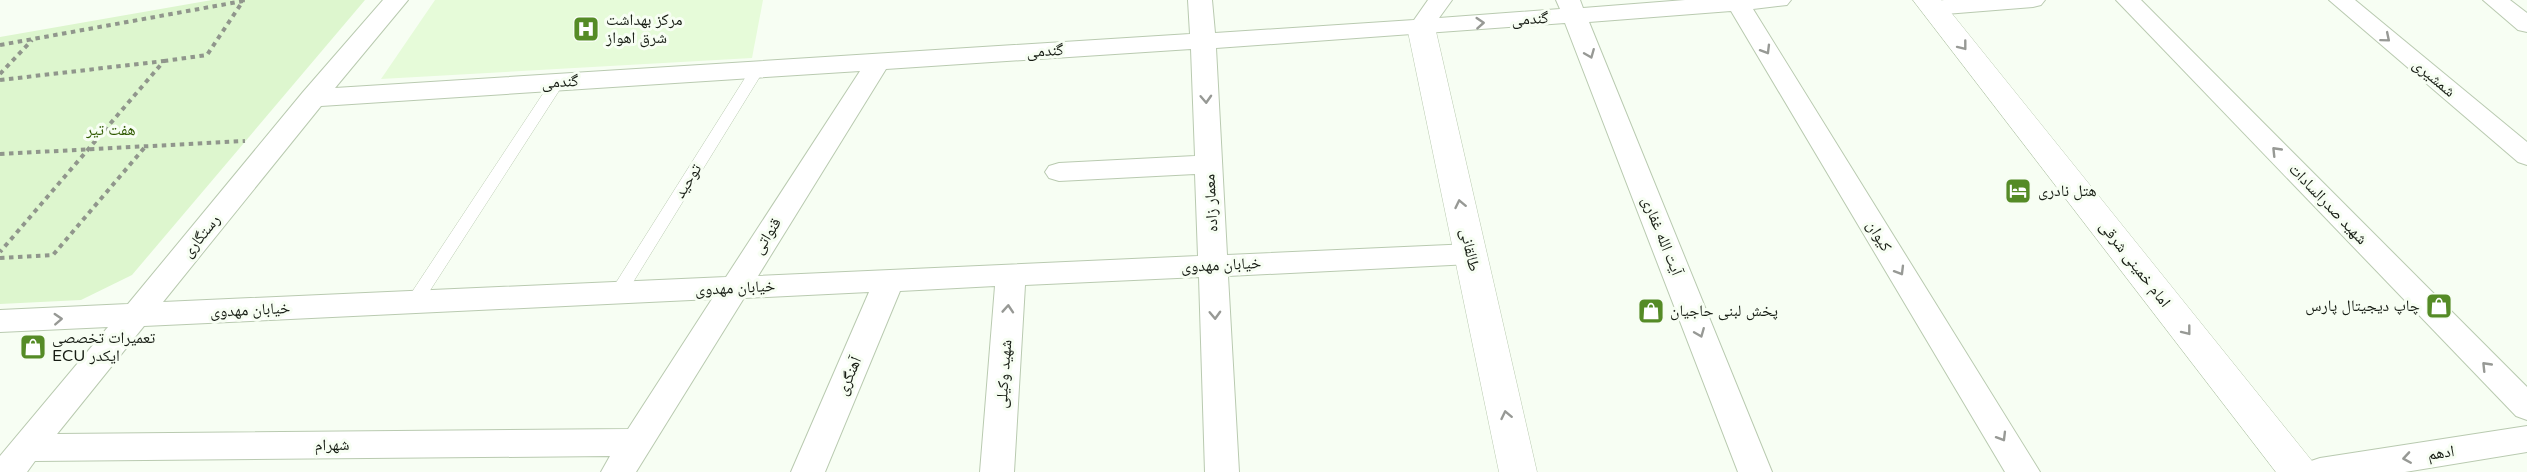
<svg xmlns="http://www.w3.org/2000/svg" width="2527" height="472" font-family="'Varela Round','Noto Naskh Arabic',sans-serif">
<style>
.built{fill:#e6fbd9}
.green{fill:#ddf6ce}
.lines{fill:none;stroke-linecap:round;stroke-linejoin:round}
.lane-casing{stroke:#b9cab0;stroke-width:1}
.street-casing{stroke:#b9cab0;stroke-width:2}
.secondary-casing{stroke:#b9cab0;stroke-width:1}
.path{stroke:#90968c;stroke-width:4;stroke-dasharray:4.5 4.5;stroke-linecap:butt}
.lane{fill:#fff;fill-rule:evenodd}
.street{fill:#fff;fill-rule:evenodd}
.secondary{fill:#fff;fill-rule:evenodd}
.oneway{stroke:#979995}
.labels{text-anchor:middle;dominant-baseline:central;stroke-width:6;stroke-linejoin:round;paint-order:stroke}
.street-label{font-size:16px;fill:#171d14;stroke:#f7fef3}
.poi-label{font-size:16px;fill:#171d14;stroke:#f7fef3;text-anchor:start}
.park-label{font-size:16px;fill:#2f5900;stroke:#f7fef3}
</style>
<rect width="100%" height="100%" fill="#f7fef3"/>
<path class="built" d="M435,0H763L752,58L381,79Z"/>
<path class="green" d="M212,0H365L132,275L81,300L0,304V37Z"/>
<g class="lines">
<defs>
<g id="lane">
<path d="M757,66L764,70L624,297H612L610,293L612,289L750,70Z"/>
<path d="M557,79L564,83L420,306H408L406,302L408,298L552,80Z"/>
</g>
<g id="street">
<path d="M383,0H408L335,88L1190,34L1188,0H1212L1215,33L1414,20L1428,0H1452L1439,18L1560,9L1556,0H1580L1583,8L1685,0H1791L1787,5L1753,9L2040,472H2005L1731,11L1589,22L1772,472H1738L1565,23L1216,48L1227,255L1471,244L1481,247L1485,254L1481,261L1471,264L1228,276L1239,472H1205L1199,277L1025,285L1014,472H980L995,286L900,291L825,472H791L869,292L744,298L636,472H601L610,456L35,461L27,472H0V456L108,327L0,332V310L128,304L303,92ZM1191,49L1195,156L1059,163L1049,166L1045,172L1049,178L1059,181L1195,174L1198,256L758,276L886,69ZM860,71L726,277L163,302L321,106ZM712,299L628,429L57,434L144,326Z"/>
<path d="M1944,0H2045L2041,5L2033,7L1933,15L1925,13L1921,8L1925,3Z"/>
<path d="M2116,0H2141L2527,387V420L2516,416Z"/>
<path d="M2329,0H2355L2527,142V165L2518,162Z"/>
<path d="M2483,0H2510L2527,13V32L2518,30Z"/>
<path d="M2527,426V452L2405,472H2303L2308,462L2320,458Z"/>
</g>
<g id="secondary">
<path d="M1913,0H1941L2312,461L2317,472H2276Z"/>
<path d="M1421,19L1431,21L1435,27L1537,472H1499L1407,27L1411,21Z"/>
</g>
</defs>
<use href="#lane" class="lane-casing"/>
<use href="#street" class="street-casing"/>
<use href="#secondary" class="secondary-casing"/>
<g class="path">
<path d="M0,45L243,1L207,55L164,61"/>
<path d="M0,74L32,40"/>
<path d="M0,80L164,61L0,252"/>
<path d="M0,154L245,141"/>
<path d="M0,258L53,255L145,147"/>
</g>
<use href="#lane" class="lane"/>
<use href="#street" class="street"/>
<use href="#secondary" class="secondary"/>
</g>
<defs><path id="oneway-chevron" d="M-2-3.5L2.5 0L-2 3.5" fill="none" stroke-width="1.6" stroke-linecap="round" stroke-linejoin="round" transform="scale(1.5)"/></defs>
<g class="oneway">
<use href="#oneway-chevron" transform="translate(1480 23) rotate(-4)"/>
<use href="#oneway-chevron" transform="translate(2386 38) rotate(40)"/>
<use href="#oneway-chevron" transform="translate(1963 46) rotate(52)"/>
<use href="#oneway-chevron" transform="translate(1766 50) rotate(59)"/>
<use href="#oneway-chevron" transform="translate(1590 54) rotate(68)"/>
<use href="#oneway-chevron" transform="translate(1206 99) rotate(87)"/>
<use href="#oneway-chevron" transform="translate(2276 151) rotate(-134)"/>
<use href="#oneway-chevron" transform="translate(1460 204) rotate(-102)"/>
<use href="#oneway-chevron" transform="translate(1900 271) rotate(59)"/>
<use href="#oneway-chevron" transform="translate(1008 309) rotate(-86)"/>
<use href="#oneway-chevron" transform="translate(1215 315) rotate(88)"/>
<use href="#oneway-chevron" transform="translate(58 319) rotate(-3)"/>
<use href="#oneway-chevron" transform="translate(2187 331) rotate(52)"/>
<use href="#oneway-chevron" transform="translate(1700 333) rotate(68)"/>
<use href="#oneway-chevron" transform="translate(2486 366) rotate(-134)"/>
<use href="#oneway-chevron" transform="translate(1506 415) rotate(-102)"/>
<use href="#oneway-chevron" transform="translate(2002 437) rotate(59)"/>
<use href="#oneway-chevron" transform="translate(2407 458) rotate(171)"/>
</g>
<defs>
<symbol id="hospital-square" viewBox="-11 -11 22 22"><rect x="-9" y="-9" width="18" height="18" rx="4" fill="#558b26" stroke="#f7fef3"/><path d="M-5-5h3v3.5h4V-5h3V5h-3V1.5h-4V5h-3Z" fill="#fff"/></symbol>
<symbol id="hotel-square" viewBox="-11 -11 22 22"><rect x="-9" y="-9" width="18" height="18" rx="4" fill="#558b26" stroke="#f7fef3"/><path d="M-6-4.5h1.5V1H6V5H4.5V3h-9V5H-6ZM-4 0a1.8 1.8 0 1 1 3.6 0ZM.5 0V-2.5h3Q6-2.5 6 0Z" fill="#fff"/></symbol>
<symbol id="shop-square" viewBox="-11 -11 22 22"><rect x="-9" y="-9" width="18" height="18" rx="4" fill="#558b26" stroke="#f7fef3"/><path d="M-5-2.5h2.3a2.7 3.5 0 0 1 5.4 0H5L5.5 6h-11ZM-1.5-2.5h3a1.5 2.3 0 0 0-3 0Z" fill="#fff"/></symbol>
</defs>
<g fill-rule="evenodd">
<use href="#hospital-square" x="571" y="14" width="30" height="30"/>
<use href="#hotel-square" x="2003" y="176" width="30" height="30"/>
<use href="#shop-square" x="2424" y="291" width="30" height="30"/>
<use href="#shop-square" x="1636" y="296" width="30" height="30"/>
<use href="#shop-square" x="18" y="332" width="30" height="30"/>
</g>
<g class="labels">
<g class="street-label">
<text transform="translate(1530 19) rotate(-4)">گندمی</text>
<text transform="translate(1045 51) rotate(-4)">گندمی</text>
<text transform="translate(2434 78) rotate(40)">شمشیری</text>
<text transform="translate(560 82) rotate(-4)">گندمی</text>
<text transform="translate(688 181) rotate(-58)">توحید</text>
<text transform="translate(1211 203) rotate(-93)">معمار زاده</text>
<text transform="translate(2328 204) rotate(46)">شهید صدرالسادات</text>
<text transform="translate(201 236) rotate(-51)">رستگاری</text>
<text transform="translate(767 236) rotate(-58)">قنواتی</text>
<text transform="translate(1662 236) rotate(68)">آیت الله غفاری</text>
<text transform="translate(1879 236) rotate(59)">کیوان</text>
<text transform="translate(1470 250) rotate(78)">طالقانی</text>
<text transform="translate(2135 264) rotate(52)">امام خمینی شرقی</text>
<text transform="translate(1221 265) rotate(-3)">خیابان مهدوی</text>
<text transform="translate(735 288) rotate(-3)">خیابان مهدوی</text>
<text transform="translate(250 310) rotate(-3)">خیابان مهدوی</text>
<text transform="translate(1004 374) rotate(-86)">شهید وکیلی</text>
<text transform="translate(849 376) rotate(-67)">آهنگری</text>
<text transform="translate(332 445) rotate(-1)">شهرام</text>
<text transform="translate(2441 453) rotate(-9)">ادهم</text>
</g>
<g class="poi-label">
<text x="606" y="20">مرکز بهداشت<tspan x="606" dy="18">شرق اهواز</tspan></text>
<text x="2038" y="191">هتل نادری</text>
<text x="2420" y="306" text-anchor="end">چاپ دیجیتال پارس</text>
<text x="1670" y="311">پخش لبنی حاجیان</text>
<text x="52" y="338">تعمیرات تخصصی<tspan x="52" dy="18">ECU ایکدر</tspan></text>
</g>
<g class="park-label">
<text x="111" y="130">هفت تیر</text>
</g>
</g>
</svg>
